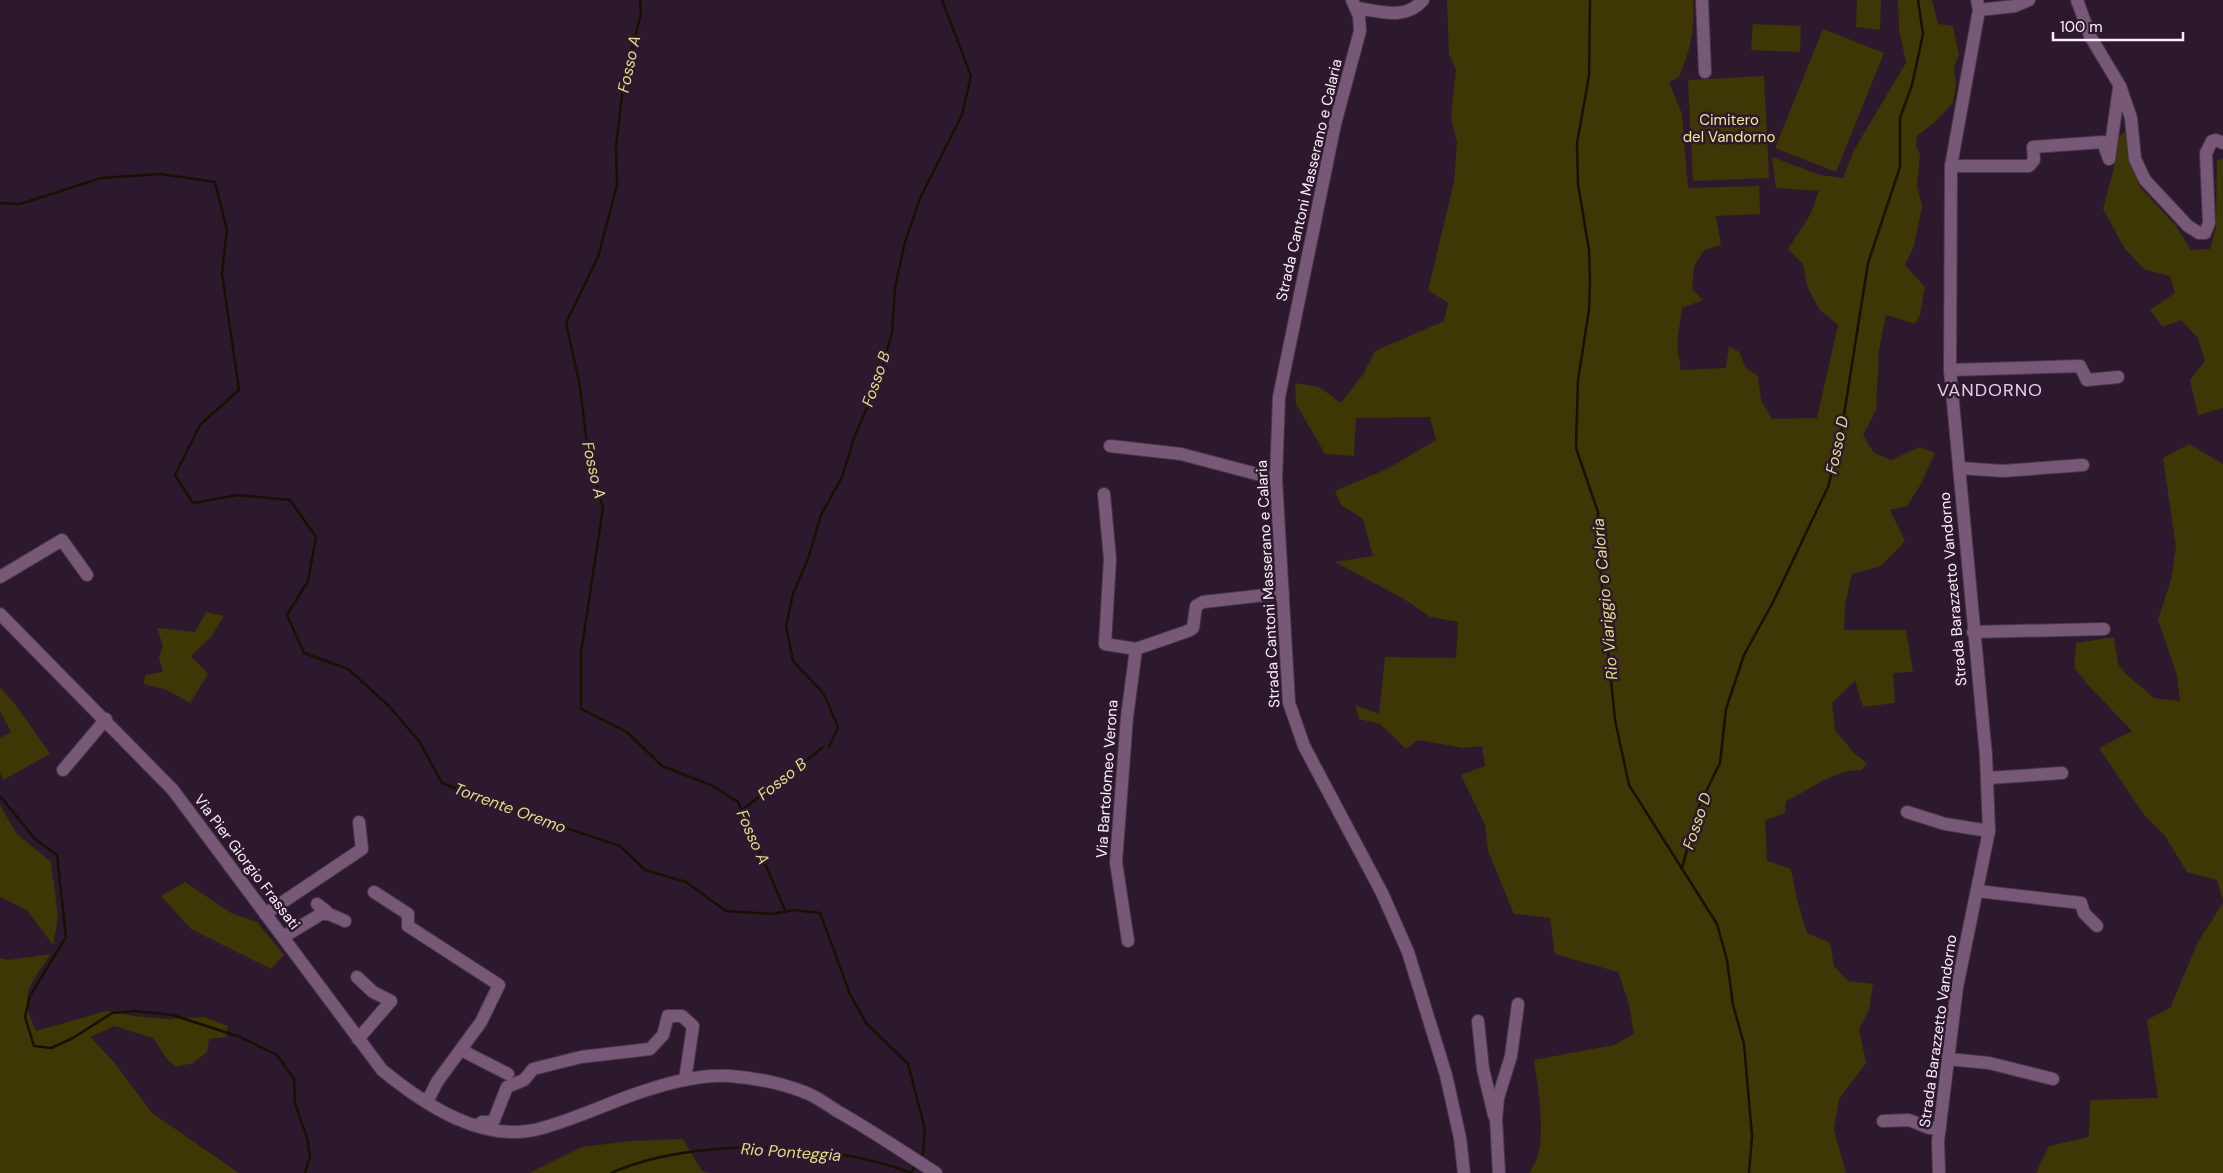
<svg xmlns="http://www.w3.org/2000/svg" width="2223" height="1173" font-family="'DM Sans',sans-serif">
<style>
.green{fill:#3c3704}
.lines{fill:none;stroke-linecap:round;stroke-linejoin:round}
.stream{stroke:#151200;stroke-width:2.5}
.minor-casing{stroke:#4a374b;stroke-width:14}
.minor{stroke:#775877;stroke-width:12}
.labels{text-anchor:middle;dominant-baseline:central;stroke-width:5;stroke-linejoin:round;paint-order:stroke}
.park-label{font-size:15px;fill:#efe893;stroke:#2d192e}
.street-label{font-size:15px;fill:#fdeffd;stroke:#2d192e}
.water-label{font-size:16px;font-style:italic;fill:#e4dd88;stroke:#2d192e}
.quarter-label{font-size:18px;letter-spacing:1px;fill:#e8cce7;stroke:#2d192e}
</style>
<rect width="100%" height="100%" fill="#2d192e"/>
<g class="green">
<path d="M1447,0H1693C1695,31 1691,48 1679,77L1669,82L1682,114L1688,188L1759,186L1760,214L1716,216L1721,245L1704,250L1694,267L1692,289L1703,300L1682,308L1677,345L1681,370L1726,368L1729,346L1739,352L1746,368L1758,376L1761,400L1772,419L1817,418L1838,325L1819,309L1807,286L1803,264L1788,249L1810,215L1819,191L1776,188L1772,157L1820,175L1843,178L1854,150L1906,63L1899,28L1898,0H1932L1938,24L1953,26L1959,55L1954,67L1956,85L1953,103L1934,123L1917,136L1916,146L1920,154L1917,185L1922,206L1914,246L1905,265L1925,287L1920,315L1915,324L1886,315L1879,350L1876,410L1863,435L1874,453L1891,460L1920,447L1935,453L1921,484L1907,506L1890,510L1905,541L1881,566L1852,574L1845,604L1844,630H1906L1913,672L1893,673L1895,703L1863,707L1855,681L1832,703L1835,730L1854,753L1867,763L1862,770C1832,770 1812,789 1786,801L1785,813L1765,820L1767,861L1791,869L1797,900L1807,933L1830,943L1834,966L1848,981L1873,984L1869,1010L1859,1029L1866,1063L1839,1099L1834,1130L1846,1173H1529C1550,1147 1538,1092 1534,1060L1614,1045L1634,1034L1629,1004L1618,972L1555,954L1550,918L1514,914L1488,851L1485,825L1461,775L1485,766L1482,746L1464,748L1418,740L1406,749L1380,724L1359,719L1355,705L1379,714L1385,657L1456,658L1458,622L1430,617L1404,599L1335,562L1373,556L1363,519L1341,505L1335,491L1387,469L1436,440L1430,417L1356,418L1354,456L1325,454L1296,404L1295,383L1319,387L1341,403L1364,373L1375,351L1444,321L1448,303L1428,290L1454,182L1457,143L1451,116L1456,70L1449,54Z"/>
<path d="M1857,0H1881L1880,30L1856,27Z"/>
<path d="M1753,24L1801,26L1800,52L1751,50Z"/>
<path d="M1823,29L1884,53L1836,172L1775,148Z"/>
<path d="M1764,76L1769,178L1693,181L1688,80Z"/>
<path d="M2125,131L2139,186L2176,226L2191,250L2210,249L2216,227L2217,160L2223,159V408L2198,415L2190,380L2205,361L2198,338L2181,320L2163,327L2150,310L2175,293L2170,276L2145,270L2125,249L2103,209L2113,172L2118,138Z"/>
<path d="M2189,444L2223,464V900L2217,880L2187,872L2165,836L2144,815L2099,748L2132,731L2089,686L2074,667L2076,643L2114,637L2118,664L2126,674L2154,698L2180,701L2177,675L2158,620L2171,580L2176,547L2163,458Z"/>
<path d="M206,612L224,616L211,637L191,656L208,674L190,703L167,690L144,684L145,675L163,672L159,657L163,646L157,628L195,632Z"/>
<path d="M0,687L18,708L50,754L3,780L0,772V738L11,732L0,711Z"/>
<path d="M0,805L17,834L51,862L58,917L53,945L27,910L0,897Z"/>
<path d="M185,882L231,913L257,922L284,955L271,969L191,929L161,896Z"/>
<path d="M2223,903V1173H2036L2049,1146L2089,1137L2090,1100L2158,1098L2147,1020L2170,1008L2198,942Z"/>
<path d="M51,954C30,985 18,994 36,1031L106,1011L134,1016L165,1019L204,1017L228,1026L226,1037L209,1039L207,1052L193,1063L176,1067L167,1059L153,1038L114,1026L90,1037L113,1061L152,1113L239,1173H0V958L9,960Z"/>
<path d="M683,1139L702,1171L710,1173H529L582,1147L630,1141Z"/>
</g>
<g class="lines">
<g class="stream">
<path d="M640,0L641,14L624,79L616,146L617,185L598,257L566,323L580,386L588,453L603,508L581,653V709L627,732L662,766L711,785L738,802L786,912"/>
<path d="M1590,0L1589,76L1577,143L1578,184L1589,250L1590,281L1589,310L1578,380L1576,448L1598,512V546L1611,680L1615,720L1629,785L1717,924L1727,960L1733,1005L1744,1044L1752,1136L1749,1173"/>
<path d="M0,203L20,204L101,178L160,174L215,182L227,230L222,273L239,390L200,425L175,475L193,503L238,495L290,500L316,537L308,581L287,615L304,653L348,669L388,705L419,741L442,783L500,806L620,846L645,870L686,882L726,911L772,914L794,910L820,913L850,994L866,1023L908,1064L925,1129L923,1153L921,1158"/>
<path d="M829,747L838,727L824,694L793,661L786,626L793,594L808,559L821,515L842,477L855,435L876,388L892,333L895,287L905,242L921,196L962,115L971,76L942,0"/>
<path d="M0,796L35,839L57,855L66,937L30,996L25,1017L34,1046L51,1048L73,1038L112,1013L134,1011L173,1015L240,1037L277,1055L294,1079L295,1103L307,1138L310,1156L305,1173"/>
<path d="M742,810L822,748"/>
<path d="M1682,868L1699,806L1720,763L1726,709L1744,655L1773,602L1828,487L1840,440L1868,263L1900,167V118L1912,85L1923,34L1918,0"/>
<path d="M611,1173C692,1137 829,1141 911,1173"/>
<path d="M911,1173L916,1164"/>
</g>
<defs>
<g id="minor">
<path d="M1352,0L1359,16L1360,31L1335,124L1279,397L1276,479L1289,703L1304,746L1382,893L1408,952L1446,1075L1460,1138L1464,1173"/>
<path d="M1702,0L1705,72"/>
<path d="M2077,0L2090,36L2120,86L2131,118L2135,159L2145,180L2188,226L2199,233H2205L2209,223L2206,153L2212,141L2216,140L2223,143"/>
<path d="M1356,8C1380,11 1405,21 1423,0"/>
<path d="M1979,10L2015,6L2029,0"/>
<path d="M1951,166H2029L2034,160L2033,147L2103,142L2109,159L2119,88"/>
<path d="M1950,370L2080,366L2087,380L2118,377"/>
<path d="M1110,446L1181,454L1276,479"/>
<path d="M1959,468L2003,471L2083,465"/>
<path d="M1104,494L1110,559L1105,644L1136,649"/>
<path d="M0,577L62,540L87,575"/>
<path d="M0,614L173,790L382,1070C425,1105 484,1145 542,1128C575,1119 606,1104 638,1093C667,1083 699,1074 730,1076C755,1078 781,1083 804,1092C816,1096 826,1104 837,1111C871,1130 903,1152 936,1173"/>
<path d="M1973,632L2104,629"/>
<path d="M63,770L106,719"/>
<path d="M1988,778L2062,773"/>
<path d="M1907,812L1945,824L1989,831"/>
<path d="M1977,891L2081,903L2084,913L2097,926"/>
<path d="M374,892L408,914V926L499,985L481,1022L437,1082L427,1102"/>
<path d="M265,914L362,849L359,822"/>
<path d="M321,914H329L345,921"/>
<path d="M283,937L326,911L317,904"/>
<path d="M1128,941L1116,862L1127,717L1136,649L1188,631L1193,628L1196,606L1203,602L1283,593"/>
<path d="M357,977L373,992L391,1001L358,1039"/>
<path d="M1478,1021L1483,1069L1494,1115"/>
<path d="M461,1050L508,1074"/>
<path d="M1948,1059L1989,1063L2053,1079"/>
<path d="M1883,1121L1909,1120L1929,1128H1940"/>
<path d="M477,1126L482,1122H491L494,1120L507,1087L524,1080L533,1069L581,1057L650,1049L663,1035L668,1016H682L693,1026L685,1080"/>
<path d="M1499,1173L1496,1119L1498,1098L1511,1056L1518,1004"/>
<path d="M1939,1173L1938,1141L1957,987L1989,831L1986,756L1950,370L1951,166L1979,10L1977,0"/>
</g>
</defs>
<use href="#minor" class="minor-casing"/>
<use href="#minor" class="minor"/>
</g>
<g class="labels">
<g class="park-label">
<text x="1729" y="120">Cimitero<tspan x="1729" dy="17">del Vandorno</tspan></text>
</g>
<g class="street-label">
<text transform="translate(1309 180) rotate(-77)">Strada Cantoni Masserano e Calaria</text>
<text transform="translate(1268 584) rotate(-93)">Strada Cantoni Masserano e Calaria</text>
<text transform="translate(1953 589) rotate(-95)">Strada Barazzetto Vandorno</text>
<text transform="translate(1107 779) rotate(-86)">Via Bartolomeo Verona</text>
<text transform="translate(247 862) rotate(53)">Via Pier Giorgio Frassati</text>
<text transform="translate(1938 1031) rotate(-82)">Strada Barazzetto Vandorno</text>
</g>
<g class="water-label">
<text transform="translate(629 64) rotate(-78)">Fosso A</text>
<text transform="translate(876 379) rotate(-71)">Fosso B</text>
<text transform="translate(1837 445) rotate(-78)">Fosso D</text>
<text transform="translate(594 470) rotate(77)">Fosso A</text>
<text transform="translate(1605 599) rotate(-95)">Rio Viariggio o Caloria</text>
<text transform="translate(782 779) rotate(-38)">Fosso B</text>
<text transform="translate(510 808) rotate(20)">Torrente Oremo</text>
<text transform="translate(1697 821) rotate(-71)">Fosso D</text>
<text transform="translate(753 837) rotate(66)">Fosso A</text>
<text transform="translate(791 1152) rotate(4)">Rio Ponteggia</text>
</g>
<g class="quarter-label">
<text x="1990" y="390">VANDORNO</text>
</g>
</g>
<path d="M2053 32v8h130v-8" fill="none" stroke="#fdeffd" stroke-width="2.5"/>
<text x="2060" y="32" font-size="15" fill="#fdeffd" stroke="#2d192e" stroke-width="4" paint-order="stroke">100 m</text>
</svg>
